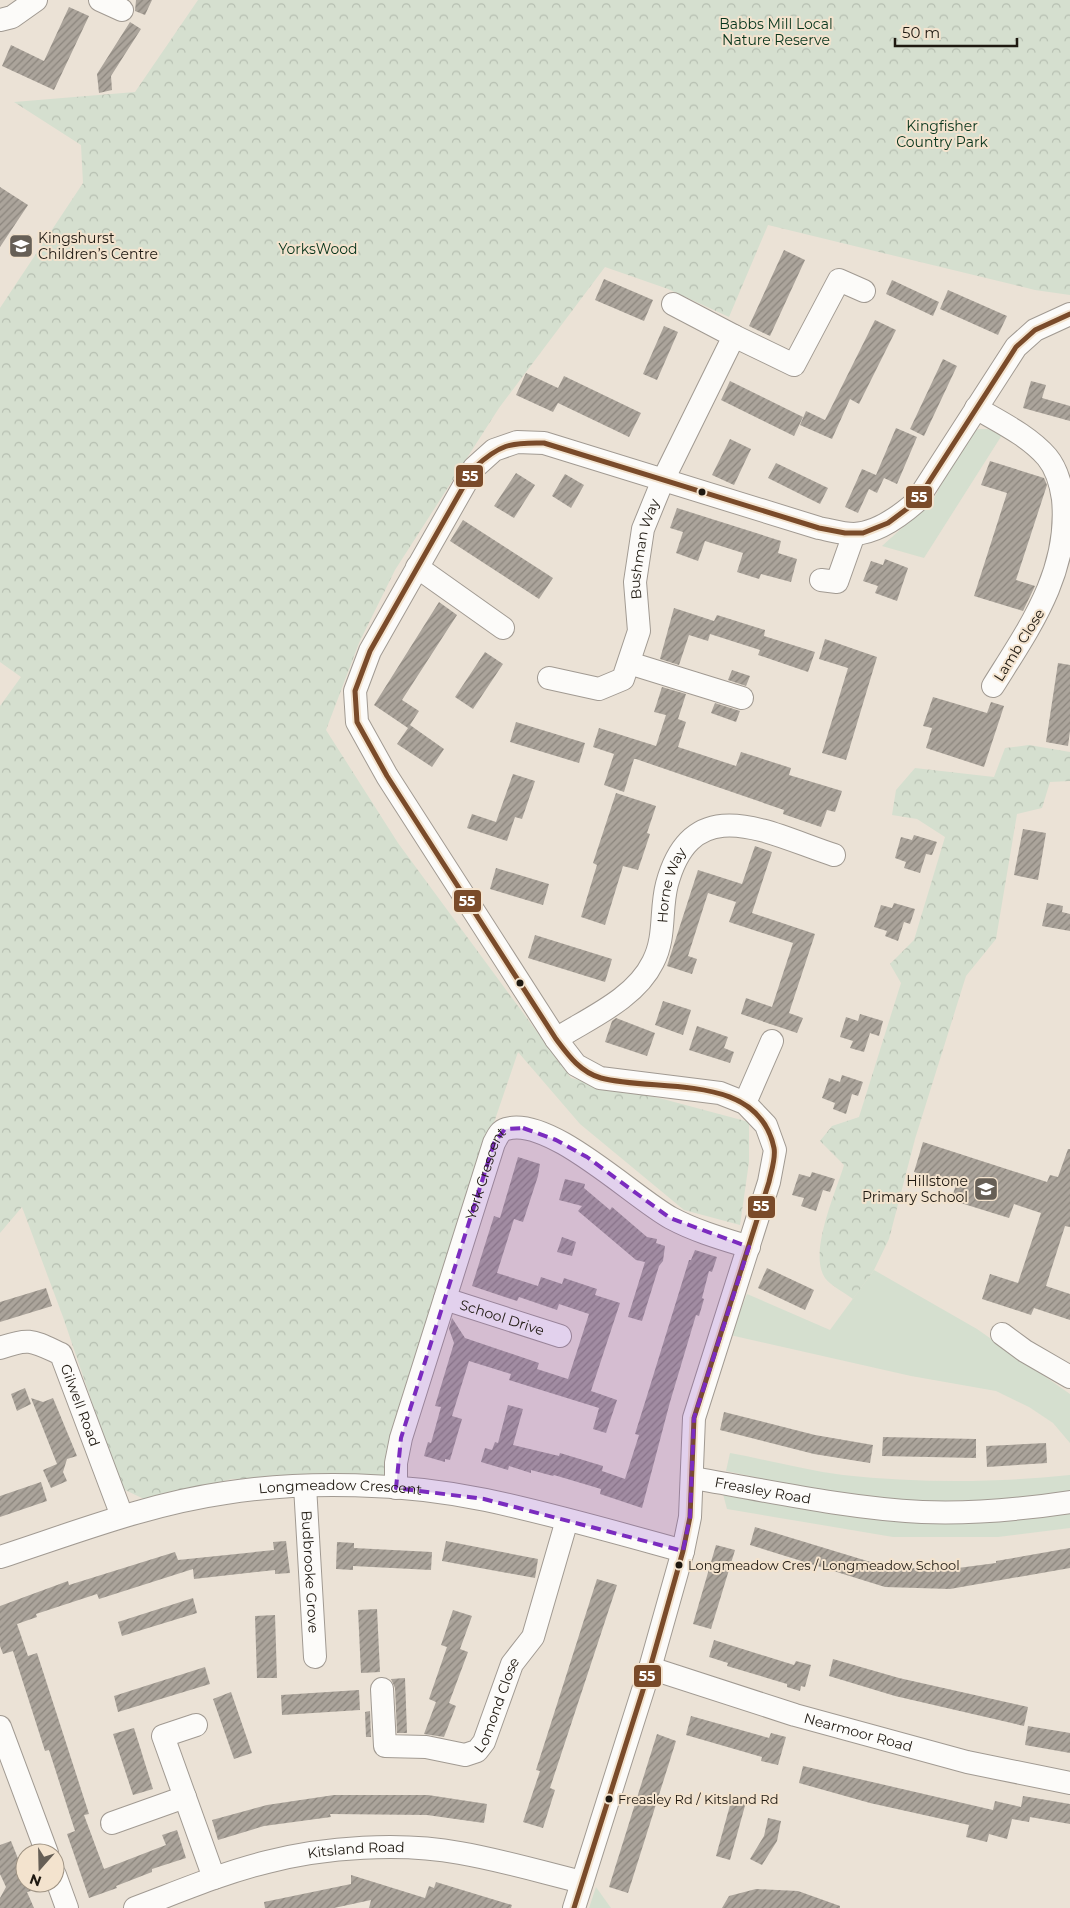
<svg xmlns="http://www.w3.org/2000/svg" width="1070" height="1908" font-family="Montserrat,sans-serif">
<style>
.green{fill:#d5dfcf}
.forest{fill:url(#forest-crowns)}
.building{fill:url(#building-hatch)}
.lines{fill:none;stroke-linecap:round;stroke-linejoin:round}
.minor-casing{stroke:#a19a92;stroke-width:24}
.minor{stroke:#fcfbf9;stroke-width:22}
.bus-1-casing{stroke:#f3e3ce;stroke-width:9}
.bus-1{stroke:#7a4b2a;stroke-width:5}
.marked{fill:#7b2cbf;fill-opacity:0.2;stroke:#7b2cbf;stroke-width:4;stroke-dasharray:10 6;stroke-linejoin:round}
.bus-dot{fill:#1f1911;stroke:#f3e3ce;stroke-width:2}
.labels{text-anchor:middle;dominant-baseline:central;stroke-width:4;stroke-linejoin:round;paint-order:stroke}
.bus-label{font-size:13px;fill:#1f1911;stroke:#f3e3ce;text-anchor:start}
.park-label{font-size:14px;fill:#06341b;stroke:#f3e3ce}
.poi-label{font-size:14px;fill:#1f1911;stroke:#f3e3ce;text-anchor:start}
.street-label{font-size:14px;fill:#1f1911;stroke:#f3e3ce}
.line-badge{stroke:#f3e3ce;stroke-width:2}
.badge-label{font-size:14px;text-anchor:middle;font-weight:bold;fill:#fff}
</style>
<defs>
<pattern id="forest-crowns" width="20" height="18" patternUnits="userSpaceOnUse" patternTransform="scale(1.25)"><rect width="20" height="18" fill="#d5dfcf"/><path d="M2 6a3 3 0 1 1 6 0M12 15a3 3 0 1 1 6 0" fill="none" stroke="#b6bfb1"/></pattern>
<pattern id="building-hatch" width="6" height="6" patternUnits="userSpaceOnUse" patternTransform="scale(1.25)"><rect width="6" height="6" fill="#aba49b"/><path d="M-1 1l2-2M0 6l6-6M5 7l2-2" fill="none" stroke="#8b857d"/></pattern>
</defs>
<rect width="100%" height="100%" fill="#ebe2d6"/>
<g class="green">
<path d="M978,429H988L1002,435L924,558L882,546L933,500L967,436Z"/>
<path d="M874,1270L977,1329L1070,1394V1443L1053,1423L1029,1407L996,1391L911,1376L730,1335L747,1294L830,1330Z"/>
<path d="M730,1453C768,1460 805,1470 843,1475C918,1483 995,1483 1070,1475V1494C1016,1498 961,1503 906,1500C845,1497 786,1484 726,1471Z"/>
<path d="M723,1494L820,1506H1070V1528L998,1537H893L727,1509Z"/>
<path d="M596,1887L611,1908H589Z"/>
</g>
<g class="forest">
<path d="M198,0H1070V295L1035,290L768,225L729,317L668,289L605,267L499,408L395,570L359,643L326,730L398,843L571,1078L663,1099L749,1122V1162L740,1225L684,1210L580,1124L518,1052L483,1155L384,1477L232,1479L146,1500L121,1488L63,1317L22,1207L0,1233V706L21,677L0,662V308L83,183L81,145L14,102L135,92Z"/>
<path d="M1029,745L1070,752V781L1050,782L1042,808L1017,814L996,939L966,976L915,1139L889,1239L874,1270L853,1299C845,1293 831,1286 825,1278C808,1253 836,1192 844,1165L820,1141L832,1126L859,1117L901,983L890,964L914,940L945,837L917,819L892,815L896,790L915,768L994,777L1005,748Z"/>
</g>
<g class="building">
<path d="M136,0H152L145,15L135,11Z"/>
<path d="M69,7L89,16L54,90L2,66L11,45L44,61Z"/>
<path d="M130,22L141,29L111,76L112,90L99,93L97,74Z"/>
<path d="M0,187L28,205L0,247Z"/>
<path d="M784,250L805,260L770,336L749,326Z"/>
<path d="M604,279L653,300L644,321L595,300Z"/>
<path d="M892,280L939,302L933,316L886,294Z"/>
<path d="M948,290L1007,316L998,335L940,309Z"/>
<path d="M875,320L896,330L859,404L850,399L832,439L800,425L806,411L825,420Z"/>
<path d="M664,326L678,332L657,380L643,374Z"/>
<path d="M943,359L957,366L924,436L910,429Z"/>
<path d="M526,373L558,388L564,376L641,413L629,437L558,403L553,412L516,395Z"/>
<path d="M730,381L803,417L794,436L721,400Z"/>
<path d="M1031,381L1046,385L1042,398L1070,406V421L1023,408Z"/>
<path d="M896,428L917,437L897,484L884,478L877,493L869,489L858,513L845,507L862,469L876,475Z"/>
<path d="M730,439L751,449L734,485L712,475Z"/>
<path d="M990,461L1044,478L1047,485L1016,580L1035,586L1023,611L974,596L1007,493L981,485Z"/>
<path d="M776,463L828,488L820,504L768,478Z"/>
<path d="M516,473L535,485L514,518L494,506Z"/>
<path d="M565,474L584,485L571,508L552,496Z"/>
<path d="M677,508L781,541L778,553L797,559L791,582L761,574L759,579L737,572L743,553L705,541L698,561L676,553L683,532L670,528Z"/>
<path d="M463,520L553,578L539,599L450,541Z"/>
<path d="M885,559L908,568L897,601L875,593L878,586L863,581L871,561L883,565Z"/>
<path d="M439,602L457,615L402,700L419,711L410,725L444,749L432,767L397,744L408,728L374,705Z"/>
<path d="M674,608L714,621L717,615L765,630L764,636L815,652L808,672L758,655L760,650L710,634L708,641L689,635L679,665L660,659Z"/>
<path d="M825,639L877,657L846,760L822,753L848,668L819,659Z"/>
<path d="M485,652L503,664L473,709L455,697Z"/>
<path d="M1058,663L1070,665V731L1068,746L1046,742Z"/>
<path d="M732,670L750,676L746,686L728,680Z"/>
<path d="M662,687L686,694L678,719L686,722L678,747L736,766L741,752L791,768L789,775L842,791L835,812L827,810L821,827L783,814L784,810L636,759H634L624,792L604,785L614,754L593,747L599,728L656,746L666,715L654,712Z"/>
<path d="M933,697L987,713L991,702L1004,706L984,767L926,748L932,728L923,726Z"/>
<path d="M715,703L740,711L736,722L711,713Z"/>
<path d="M516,722L585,743L579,763L510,742Z"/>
<path d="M513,774L535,781L522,819L515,817L507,841L467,828L472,814L496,822Z"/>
<path d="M616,793L656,806L647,833L650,834L638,870L623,866L605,925L581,917L597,865L593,863Z"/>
<path d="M1023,829L1046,833L1038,880L1014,875Z"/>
<path d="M914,835L937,842L932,855L926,854L920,873L904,868L906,862L895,858L901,837L912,840Z"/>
<path d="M755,846L772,852L752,913L815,934L789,1013L803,1018L797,1033L741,1014L746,998L772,1007L793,943L729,922L736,902L708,893L688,956L697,959L692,974L667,966L698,870L742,884Z"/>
<path d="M496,868L549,884L543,905L490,889Z"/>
<path d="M894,903L915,909L910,924L904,922L898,941L885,936L887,931L874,927L881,905L892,908Z"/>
<path d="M1047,903L1063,906L1062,912L1070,914V931L1042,926Z"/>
<path d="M535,935L612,959L605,982L528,958Z"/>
<path d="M663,1001L691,1010L683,1035L655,1025Z"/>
<path d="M860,1014L883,1021L879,1036L870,1033L864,1052L850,1048L853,1041L840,1037L846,1017L858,1021Z"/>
<path d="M616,1018L655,1033L647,1056L605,1042L612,1021Z"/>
<path d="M697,1026L728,1037L724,1048L734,1052L730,1063L689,1050Z"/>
<path d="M842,1075L863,1082L858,1096L852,1094L846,1114L833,1109L835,1103L822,1098L829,1078L840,1082Z"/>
<path d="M923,1142L1047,1182L1050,1175L1058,1177L1068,1149H1070V1227L1065,1226L1046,1286L1070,1294V1320L1034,1308L1031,1315L982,1299L990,1274L1018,1283L1041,1213L1014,1204L1009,1218L951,1200L956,1185L914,1172Z"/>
<path d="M518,1157L540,1164L538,1176L523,1222L514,1219L497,1273L538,1286L541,1277L562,1284L564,1278L597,1289L595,1295L620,1303L591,1391L617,1400L606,1433L593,1429L599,1408L509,1380L511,1374L469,1361L452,1416L462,1419L450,1460L445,1459V1462L424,1456L428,1442L431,1443L441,1407L435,1406L454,1343L449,1329L452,1318L465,1338L539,1363L537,1369L568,1379L589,1314L559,1304L557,1310L519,1297L517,1301L472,1286L494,1216L500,1218Z"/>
<path d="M812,1172L835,1179L830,1192L823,1190L816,1211L801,1206L804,1198L792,1195L799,1174L810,1177Z"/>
<path d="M565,1179L585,1184L584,1188L610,1210L612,1207L647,1237L657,1239L656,1243L665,1246L663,1261L659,1266L642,1321L628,1317L645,1262L636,1260L578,1211L582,1206L559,1200Z"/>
<path d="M562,1237L576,1242L572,1256L557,1252Z"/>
<path d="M695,1250L717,1257L712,1272L709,1271L702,1298L704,1299L699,1316L696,1315L670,1402L642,1508L600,1494L601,1489L554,1475L553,1476L531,1470V1473L509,1466L508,1470L481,1462L485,1448L492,1450L495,1442L498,1443L508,1405L523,1409L513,1445L559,1456L560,1453L603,1466L602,1471L625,1479L639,1435L635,1434L646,1399L689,1260H691Z"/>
<path d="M767,1268L814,1290L805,1310L758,1288Z"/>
<path d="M46,1288L52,1306L0,1322V1302Z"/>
<path d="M25,1388L31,1404L17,1411L11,1394Z"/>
<path d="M31,1398L43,1402L53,1398L77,1456L67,1459L63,1472L67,1481L51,1488L43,1470L57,1464Z"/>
<path d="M724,1412L815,1435L873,1445L870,1463L814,1454L720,1430Z"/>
<path d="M883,1437L976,1439V1458L882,1456Z"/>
<path d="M1046,1443L1047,1463L987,1467L986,1446Z"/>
<path d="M41,1482L47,1501L0,1517V1496Z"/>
<path d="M755,1527L887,1567L958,1570V1568L996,1563V1561L1070,1548V1568L950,1589L885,1587L750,1545Z"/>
<path d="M286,1541L290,1573L275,1574V1570L194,1579L193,1569L99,1599L97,1594L36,1614L37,1617L17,1624L28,1656L37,1653L89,1814L84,1815L104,1869L166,1845L162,1835L177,1830L186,1858L152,1869V1872L116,1886L117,1888L89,1898L67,1834L75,1831L49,1750L45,1751L13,1651L3,1654L0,1646V1606L68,1581L69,1585L175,1552L178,1560L274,1550L273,1542Z"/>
<path d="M446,1541L538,1559L535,1578L442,1561Z"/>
<path d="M337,1542L354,1543V1548L432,1552L431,1570L353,1566V1570L336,1569Z"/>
<path d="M716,1545L735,1550L711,1629L693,1624Z"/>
<path d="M597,1579L617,1585L550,1788L555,1790L543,1828L523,1822L540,1771L536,1770Z"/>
<path d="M193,1598L197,1613L122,1636L118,1622Z"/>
<path d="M377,1609L380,1672L361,1673L358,1610Z"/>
<path d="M453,1610L472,1616L460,1649L468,1652L449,1703L456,1706L444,1737L424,1734L436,1702L429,1699L447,1647L441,1645Z"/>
<path d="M275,1615L277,1678H257L255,1616Z"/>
<path d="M714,1640L794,1665L796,1661L811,1665L805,1687L801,1686L800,1691L787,1687V1684L727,1666L728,1663L709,1657Z"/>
<path d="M833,1659L899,1678L1028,1707L1024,1726L895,1696L829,1676Z"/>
<path d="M205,1667L210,1684L118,1712L114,1696Z"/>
<path d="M405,1678L407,1733H397L395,1688L391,1679Z"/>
<path d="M359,1690L360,1710L282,1715L281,1695Z"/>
<path d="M231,1692L252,1753L234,1759L213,1699Z"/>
<path d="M370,1711L371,1737H366L365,1712Z"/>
<path d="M691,1716L769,1738L771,1733L786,1737L778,1765L761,1761L762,1757L686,1735Z"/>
<path d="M1028,1726L1070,1733V1753L1025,1745Z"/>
<path d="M134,1728L153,1789L133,1795L113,1734Z"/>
<path d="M657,1734L676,1741L628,1893L609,1887Z"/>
<path d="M803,1766L993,1810L995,1801L1021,1807L1023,1796L1070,1804V1824L1030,1817L1029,1822L1012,1819L1007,1839L989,1834L987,1842L966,1837L969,1825L870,1803L799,1783Z"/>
<path d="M334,1795H428L487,1804L484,1823L427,1815L330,1814L331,1817L264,1826L218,1840L212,1820L267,1805Z"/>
<path d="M732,1798L746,1802L730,1860L716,1856Z"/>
<path d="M768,1818L781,1821L777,1841L762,1865L750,1859L764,1836Z"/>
<path d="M11,1841L25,1876V1883H28L31,1891L27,1892L34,1908H0V1898L6,1887L0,1874V1845Z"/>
<path d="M351,1875L425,1898L429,1886L434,1888L436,1882L512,1905L511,1908H369L371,1900L334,1908H265L264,1902L351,1884Z"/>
<path d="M756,1889L798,1891L840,1906V1908H722L729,1896Z"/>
</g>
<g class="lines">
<defs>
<g id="minor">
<path d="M100,0L122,10"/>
<path d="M0,20L12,17L36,0"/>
<path d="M734,336L794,365L839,280L864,291"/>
<path d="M976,408C1000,422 1029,436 1047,457C1057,469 1061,485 1063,499C1070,572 1029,628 993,686"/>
<path d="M417,567L503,628"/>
<path d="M821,580L837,582L854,534"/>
<path d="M629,663L742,698"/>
<path id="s1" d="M549,678L599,689L623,679L639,631L635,582L643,529L663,480L734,336L673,304"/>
<path id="s2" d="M556,1039C589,1018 635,999 653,962C666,937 660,910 667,884C693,788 769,834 834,855"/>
<path d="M745,1103L772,1041"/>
<path id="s3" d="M445,1299L560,1336"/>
<path d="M1002,1334L1025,1351L1070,1377"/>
<path id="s4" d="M0,1348C30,1337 33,1341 61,1354L122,1516"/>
<path id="s5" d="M693,1478C769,1491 845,1508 922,1512C969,1514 1024,1509 1070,1502"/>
<path id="s6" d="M305,1486L315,1657"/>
<path id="s7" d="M396,1488V1463L401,1438L494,1143C497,1138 499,1131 506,1129C549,1115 634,1198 671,1218C695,1231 723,1239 749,1247"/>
<path id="s8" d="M0,1557C74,1533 148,1504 225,1493C307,1480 404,1483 486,1500C552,1514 618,1533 683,1551"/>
<path id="s9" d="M650,1668L795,1715L967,1762L1070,1783"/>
<path id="s10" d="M382,1689L385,1746L426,1747L465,1755L477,1751L484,1742L512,1664L533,1637L567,1520"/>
<path d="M196,1725L163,1736L214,1878"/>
<path d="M0,1727L47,1853"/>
<path d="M112,1823L185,1797"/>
<path d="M55,1875L67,1908"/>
<path id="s11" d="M135,1908C178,1892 222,1873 267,1862C325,1847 401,1842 460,1853C501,1860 541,1872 582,1882"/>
<path d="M574,1908L650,1668L683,1551L690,1517L694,1418L769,1182L775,1150L766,1125L745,1103L720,1093L600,1078L576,1065L556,1039L387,776L357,722L355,691L370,651L474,468L494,450L517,442L544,443L819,528C830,530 843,534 854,534C877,533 900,516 916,502L1016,347L1035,330L1070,314"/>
</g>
</defs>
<use href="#minor" class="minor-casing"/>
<use href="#minor" class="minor"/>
<defs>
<path id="bus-1" d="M574,1908L650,1668L683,1551L690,1517L694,1418L769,1182C771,1172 776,1158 774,1148C758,1071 657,1093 601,1078C580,1072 568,1055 556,1039L387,776L357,722L355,691L370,651L474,468C499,445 510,442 544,443L819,528L845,533H863L888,523L916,502L1016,347L1035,330L1070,314"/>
</defs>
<use href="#bus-1" class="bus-1-casing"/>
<use href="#bus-1" class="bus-1"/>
</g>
<path class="marked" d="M523,1128L556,1140L587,1157L670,1218L749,1247L694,1418L690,1517L683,1551L484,1499L396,1488L401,1438L494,1143L505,1129Z"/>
<defs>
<symbol id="school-square" viewBox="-11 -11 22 22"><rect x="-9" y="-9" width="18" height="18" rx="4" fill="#665f56" stroke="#f3e3ce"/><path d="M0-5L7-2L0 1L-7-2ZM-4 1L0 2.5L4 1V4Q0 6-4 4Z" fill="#fff"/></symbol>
</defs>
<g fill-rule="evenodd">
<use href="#school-square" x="7" y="232" width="28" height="28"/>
<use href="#school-square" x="972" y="1175" width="28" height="28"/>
</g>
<g class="bus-dot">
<circle cx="702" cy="492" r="4.5"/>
<circle cx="520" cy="983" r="4.5"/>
<circle cx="679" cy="1565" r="4.5"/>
<circle cx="609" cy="1799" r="4.5"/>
</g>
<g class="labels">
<g class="bus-label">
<text x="688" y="1565">Longmeadow Cres / Longmeadow School</text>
<text x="618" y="1799">Freasley Rd / Kitsland Rd</text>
</g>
<g class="park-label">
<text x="776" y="24">Babbs Mill Local<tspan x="776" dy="16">Nature Reserve</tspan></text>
<text x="942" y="126">Kingfisher<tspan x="942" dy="16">Country Park</tspan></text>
<text x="318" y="249">YorksWood</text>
</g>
<g class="poi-label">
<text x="38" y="238">Kingshurst<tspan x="38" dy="16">Children’s Centre</tspan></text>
<text x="968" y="1181" text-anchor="end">Hillstone<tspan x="968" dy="16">Primary School</tspan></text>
</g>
<g class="street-label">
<text stroke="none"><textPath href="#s1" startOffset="211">Bushman Way</textPath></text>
<text transform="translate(1019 645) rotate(-58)">Lamb Close</text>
<text stroke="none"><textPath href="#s2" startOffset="205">Horne Way</textPath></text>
<text stroke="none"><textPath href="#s7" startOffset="328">York Crescent</textPath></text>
<text stroke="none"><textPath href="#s3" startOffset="60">School Drive</textPath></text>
<text stroke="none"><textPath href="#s4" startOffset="119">Gilwell Road</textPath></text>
<text stroke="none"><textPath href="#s5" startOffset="71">Freasley Road</textPath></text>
<text stroke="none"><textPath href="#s8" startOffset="350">Longmeadow Crescent</textPath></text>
<text stroke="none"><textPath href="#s6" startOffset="86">Budbrooke Grove</textPath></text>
<text stroke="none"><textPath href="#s10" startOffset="201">Lomond Close</textPath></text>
<text stroke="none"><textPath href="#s9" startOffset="218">Nearmoor Road</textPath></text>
<text stroke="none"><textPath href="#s11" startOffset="230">Kitsland Road</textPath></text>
</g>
</g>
<g class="line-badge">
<rect x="455" y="464" width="29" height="24" rx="5" fill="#7a4b2a"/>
<rect x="905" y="485" width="28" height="24" rx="5" fill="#7a4b2a"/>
<rect x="453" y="889" width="29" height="24" rx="5" fill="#7a4b2a"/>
<rect x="747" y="1195" width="29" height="24" rx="5" fill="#7a4b2a"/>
<rect x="633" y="1664" width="29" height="24" rx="5" fill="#7a4b2a"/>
</g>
<g class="badge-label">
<text x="470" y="481">55</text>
<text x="919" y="502">55</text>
<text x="467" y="906">55</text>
<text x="761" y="1211">55</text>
<text x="647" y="1681">55</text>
</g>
<g transform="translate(40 1868) rotate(200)"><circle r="24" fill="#f3e3ce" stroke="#9e9282"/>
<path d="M0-4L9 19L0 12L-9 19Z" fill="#665f56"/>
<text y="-8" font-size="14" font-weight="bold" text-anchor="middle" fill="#1f1911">N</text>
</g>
<path d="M895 38v8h122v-8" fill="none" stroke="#1f1911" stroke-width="2.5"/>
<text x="902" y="38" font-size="15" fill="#1f1911" stroke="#f3e3ce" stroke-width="4" paint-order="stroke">50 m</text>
</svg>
